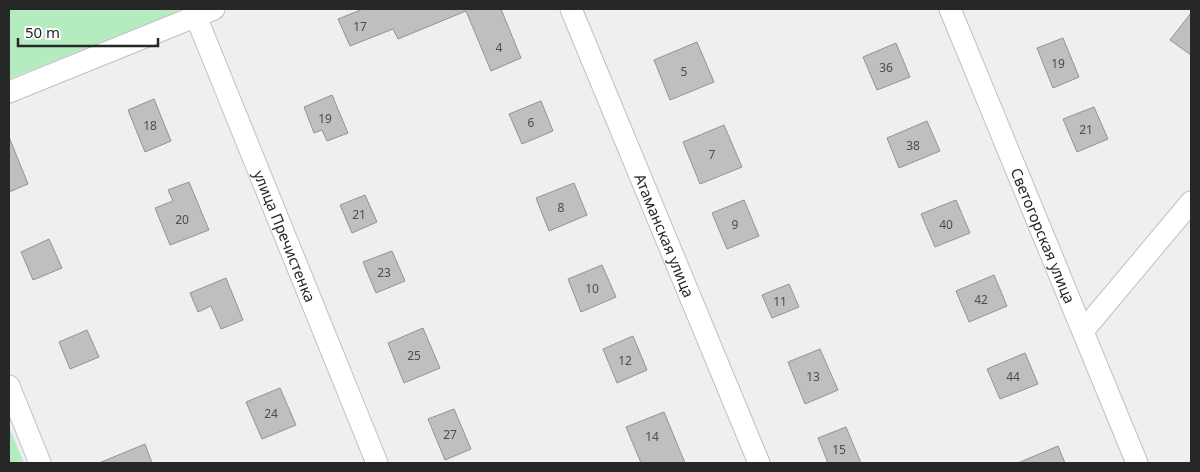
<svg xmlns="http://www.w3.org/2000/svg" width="1200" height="472" font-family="'Noto Sans',sans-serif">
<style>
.green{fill:#b4ecbf}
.building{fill:#c0bebe;stroke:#949392}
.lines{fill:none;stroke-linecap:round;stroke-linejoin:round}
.minor-casing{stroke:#bfc0c2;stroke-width:23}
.minor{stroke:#fff;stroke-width:21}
.labels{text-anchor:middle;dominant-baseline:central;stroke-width:4;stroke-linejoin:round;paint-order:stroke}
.number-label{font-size:12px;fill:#4c4d4d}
.street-label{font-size:15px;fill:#262727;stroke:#fbfcfd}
</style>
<rect width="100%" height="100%" fill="#edeff0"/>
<g class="green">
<path d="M9,9H176L178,12L9,79Z"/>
<path d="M9,427L24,463H9Z"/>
</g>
<g class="building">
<path d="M363,9H501L521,58L491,71L466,11L398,39L393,29L350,46L338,19Z"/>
<path d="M1191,13V55L1170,40Z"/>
<path d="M1063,38L1079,77L1053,88L1037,48Z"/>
<path d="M697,42L714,82L670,100L654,60Z"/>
<path d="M896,43L910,77L877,90L863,57Z"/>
<path d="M332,95L348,133L327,141L322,130L314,133L304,107Z"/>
<path d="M154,99L171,141L145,152L128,110Z"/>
<path d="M541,101L553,131L522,144L509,114Z"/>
<path d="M1094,107L1108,139L1077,152L1063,119Z"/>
<path d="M927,121L940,151L899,168L887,138Z"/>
<path d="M724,125L742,167L700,184L683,142Z"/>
<path d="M9,137L28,184L9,192Z"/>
<path d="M189,182L209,230L170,245L155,208L173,201L168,190Z"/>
<path d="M574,183L587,215L549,231L536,198Z"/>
<path d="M365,195L377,222L352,233L340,205Z"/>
<path d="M744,200L759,236L727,249L712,213Z"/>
<path d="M956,200L970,233L935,247L921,214Z"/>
<path d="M49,239L62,268L33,280L21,252Z"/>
<path d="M392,251L405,281L376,293L363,262Z"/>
<path d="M602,265L616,297L581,312L568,279Z"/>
<path d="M994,275L1007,306L969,322L956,291Z"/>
<path d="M226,278L243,320L221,329L211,306L198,312L190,293Z"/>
<path d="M789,284L799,307L772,318L762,295Z"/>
<path d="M423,328L440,368L404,383L388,343Z"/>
<path d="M87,330L99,357L70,369L59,342Z"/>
<path d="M633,336L647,370L617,383L603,349Z"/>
<path d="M820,349L838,390L805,404L788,362Z"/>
<path d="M1025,353L1038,384L1000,399L987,369Z"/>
<path d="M280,388L296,425L262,439L246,402Z"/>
<path d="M454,409L471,449L445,460L428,419Z"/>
<path d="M664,412L685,463H641L626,427Z"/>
<path d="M846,427L861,463H828L818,438Z"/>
<path d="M145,444L152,463H99Z"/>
<path d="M1058,446L1065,463H1018Z"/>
</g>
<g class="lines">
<defs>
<g id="minor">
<path id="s1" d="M193,9L377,463"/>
<path id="s2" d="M571,9L759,463"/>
<path id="s3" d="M950,9L1137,463"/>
<path d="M9,92L214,9"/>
<path d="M1083,331L1191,202"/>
<path d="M9,386L40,463"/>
</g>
</defs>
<use href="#minor" class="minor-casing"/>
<use href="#minor" class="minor"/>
</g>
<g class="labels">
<g class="number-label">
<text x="360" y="26">17</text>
<text x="499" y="47">4</text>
<text x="1058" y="63">19</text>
<text x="886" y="67">36</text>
<text x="684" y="71">5</text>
<text x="325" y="118">19</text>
<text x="531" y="122">6</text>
<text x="150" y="125">18</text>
<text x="1086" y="129">21</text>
<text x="913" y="145">38</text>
<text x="712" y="154">7</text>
<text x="561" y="207">8</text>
<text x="359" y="214">21</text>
<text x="182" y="219">20</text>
<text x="735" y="224">9</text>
<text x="946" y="224">40</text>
<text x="384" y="272">23</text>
<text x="592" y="288">10</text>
<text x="981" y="299">42</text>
<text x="780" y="301">11</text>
<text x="414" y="355">25</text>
<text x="625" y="360">12</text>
<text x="813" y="376">13</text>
<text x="1013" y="376">44</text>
<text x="271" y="413">24</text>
<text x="450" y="434">27</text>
<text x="652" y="436">14</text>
<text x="839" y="449">15</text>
</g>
<g class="street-label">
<text stroke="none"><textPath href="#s1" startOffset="245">улица Пречистенка</textPath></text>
<text stroke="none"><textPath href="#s2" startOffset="245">Атаманская улица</textPath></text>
<text stroke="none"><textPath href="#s3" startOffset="245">Светогорская улица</textPath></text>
</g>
</g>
<rect width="1200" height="472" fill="none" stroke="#262727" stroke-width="20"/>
<path d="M18 38v8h140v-8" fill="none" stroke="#262727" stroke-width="2.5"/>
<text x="25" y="38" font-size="15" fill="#262727" stroke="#fbfcfd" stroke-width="4" paint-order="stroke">50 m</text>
</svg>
